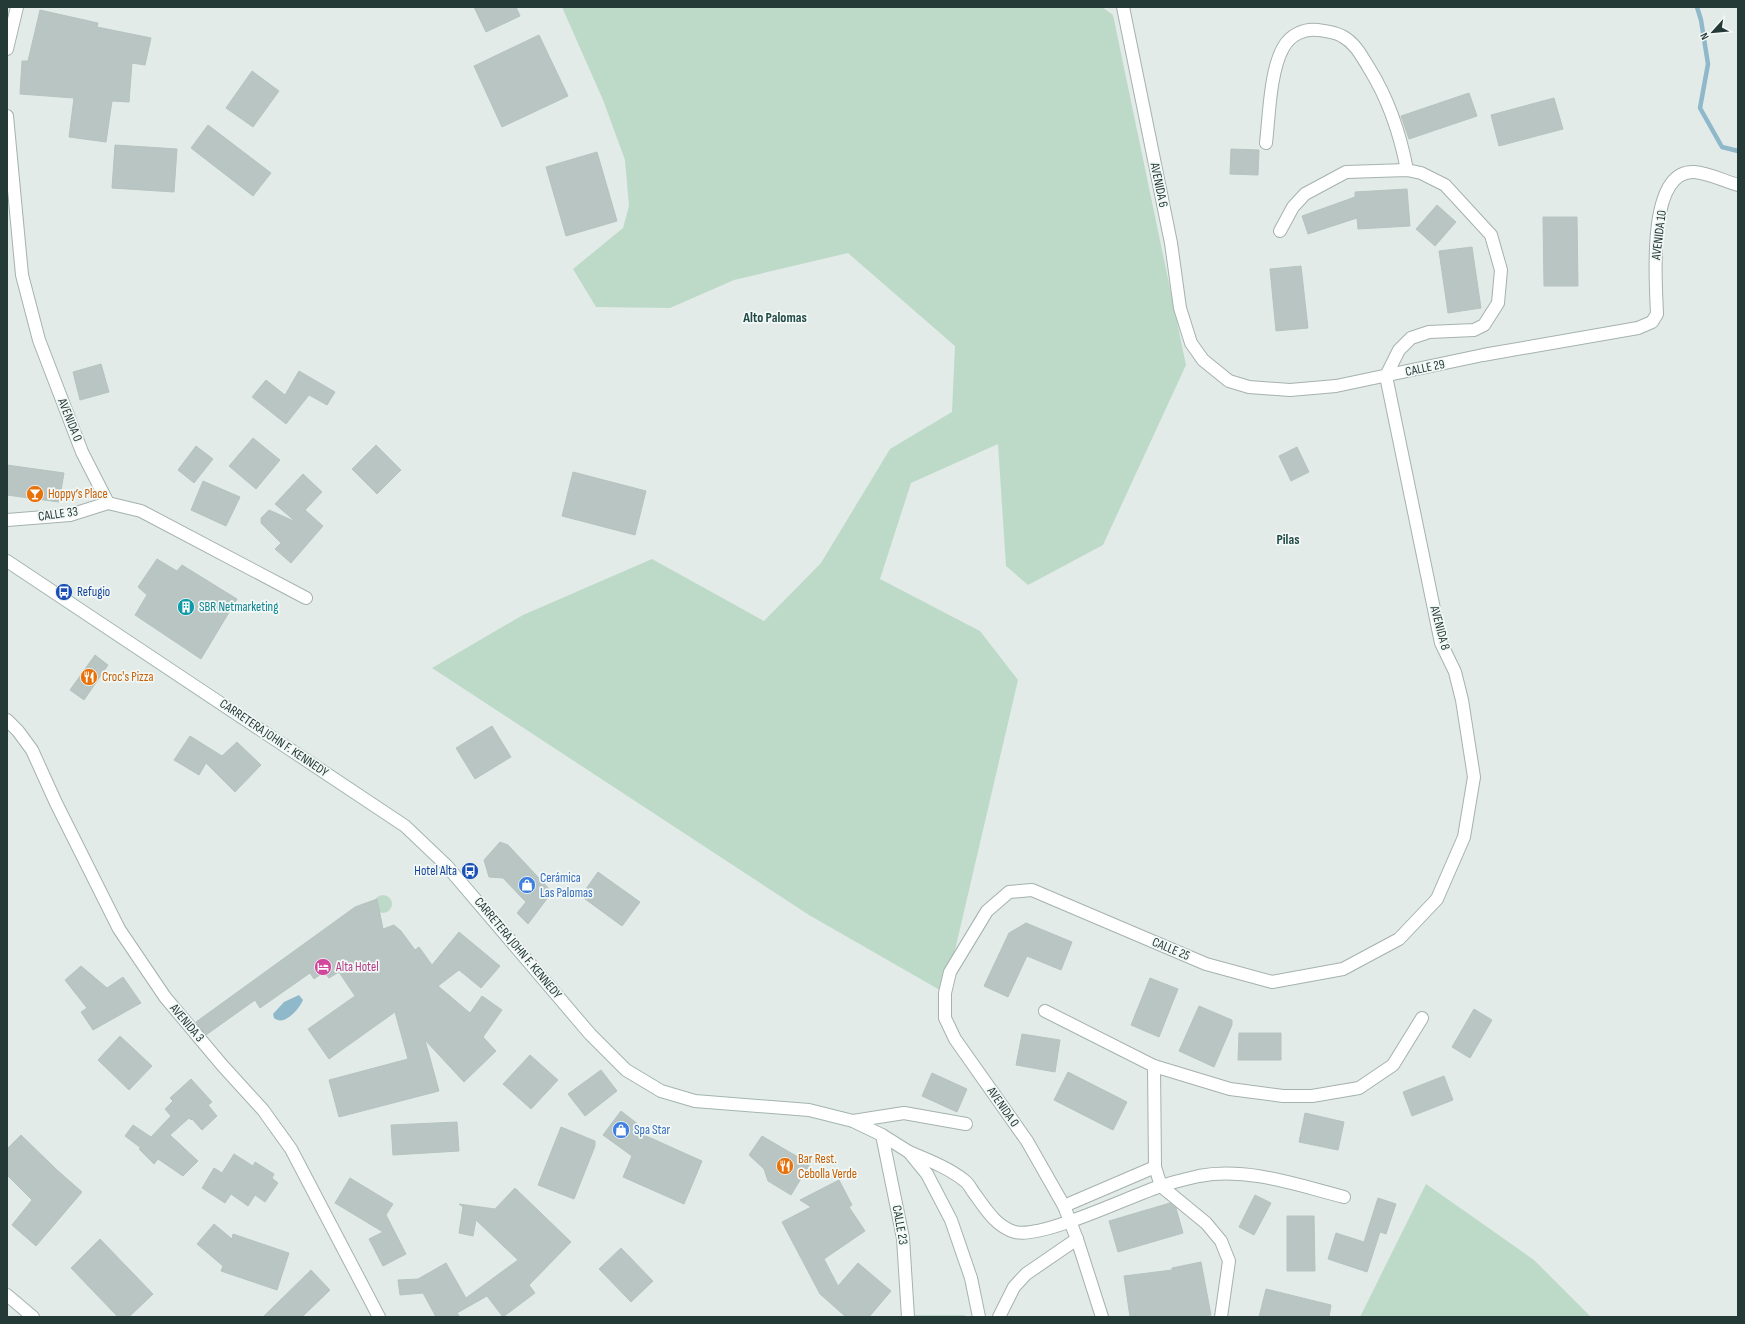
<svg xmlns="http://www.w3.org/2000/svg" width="1745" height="1324" font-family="'Sofia Sans Condensed',sans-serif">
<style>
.green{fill:#bddac9}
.water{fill:#8fb9cb}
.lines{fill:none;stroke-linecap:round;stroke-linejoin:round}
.stream{stroke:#8fb9cb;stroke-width:4.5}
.building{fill:#b8c5c2;stroke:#b5c4c0}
.minor-casing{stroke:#a5b2af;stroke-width:14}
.secondary-casing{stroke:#a2b5b1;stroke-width:14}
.minor{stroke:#fff;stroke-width:12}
.secondary{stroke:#fff;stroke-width:12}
.labels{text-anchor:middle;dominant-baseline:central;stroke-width:3.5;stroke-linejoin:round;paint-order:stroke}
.street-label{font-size:13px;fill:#243a37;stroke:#f2f8f6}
.food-label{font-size:13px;fill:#c56008;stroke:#f2f8f6;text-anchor:start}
.transit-label{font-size:13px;fill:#164399;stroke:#f2f8f6;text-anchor:start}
.culture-label{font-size:13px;fill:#0d838f;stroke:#f2f8f6;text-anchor:start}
.shop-label{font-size:13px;fill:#366cbe;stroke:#f2f8f6;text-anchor:start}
.hotel-label{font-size:13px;fill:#b23c85;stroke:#f2f8f6;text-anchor:start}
.neighbourhood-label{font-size:14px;font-weight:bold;fill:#224a46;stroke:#f2f8f6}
</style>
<rect width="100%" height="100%" fill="#e2ebe8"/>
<g class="green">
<path d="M562,7H1102L1113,15L1186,365L1103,545L1028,585L1006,566L998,444L911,483L880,579L980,631L1018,680L945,993L809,915L432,668L523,615L652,559L764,621L821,563L890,449L952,412L955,346L848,253L734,280L670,308L596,307L573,269L623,228L629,206L625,160L603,100Z"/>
<circle cx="383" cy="904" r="9"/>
<path d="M1426,1184L1534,1260L1591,1317H1360Z"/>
<rect x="908" y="1315" width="57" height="2"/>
</g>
<path class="water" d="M299,995L303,1000C299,1009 284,1027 274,1018L273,1014L284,1002Z"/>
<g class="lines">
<path class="stream" d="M1697,7L1701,20L1708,64L1700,108L1722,147L1738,151"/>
</g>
<g class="building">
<path d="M474,7H516L520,16L486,32Z"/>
<path d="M40,10L98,23L97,27L151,38L145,65L132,63L129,102L112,101L106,142L69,137L74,98L20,94L22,61H28Z"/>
<path d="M539,35L568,96L502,127L474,66Z"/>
<path d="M252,71L279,91L253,127L226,108Z"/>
<path d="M1469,93L1477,116L1409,139L1401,116Z"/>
<path d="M1554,98L1563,129L1499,146L1491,115Z"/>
<path d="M208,125L271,173L253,196L191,148Z"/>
<path d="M115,145L177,149L174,192L112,188Z"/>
<path d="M1231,149L1259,150L1258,175L1230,174Z"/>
<path d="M597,152L617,221L566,236L546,167Z"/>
<path d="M1407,189L1410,226L1358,229L1357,218L1308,234L1302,216L1355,197V192Z"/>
<path d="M1437,205L1456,222L1435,246L1416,229Z"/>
<path d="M1543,217H1577L1578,286H1544Z"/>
<path d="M1472,247L1481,308L1448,313L1439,251Z"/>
<path d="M1301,266L1308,328L1276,331L1270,269Z"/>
<path d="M101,364L109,392L80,400L73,372Z"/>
<path d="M299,371L335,392L327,405L309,395L286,424L252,397L266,380L285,395Z"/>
<path d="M253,438L280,460L256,489L229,466Z"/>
<path d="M376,445L401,470L377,494L352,469Z"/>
<path d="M196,446L213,459L194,483L178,470Z"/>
<path d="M1297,447L1309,472L1291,481L1279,456Z"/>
<path d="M7,465L64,473L59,502L7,495Z"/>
<path d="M573,472L646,491L635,535L562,516Z"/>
<path d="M303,474L322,492L305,510L323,526L291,563L275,549L281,543L261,523V518L269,510L296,522L275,504Z"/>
<path d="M203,481L240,497L226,526L191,510Z"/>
<path d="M157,559L177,571L182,565L237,599L201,659L135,615L147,595L138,587Z"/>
<path d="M95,655L108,665L84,700L70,690Z"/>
<path d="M492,726L511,757L475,779L456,748Z"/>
<path d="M190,736L222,756L237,742L261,765L235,792L206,763L199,775L174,760Z"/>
<path d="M500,842L508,845L552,892L528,924L517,913L526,902L503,878L489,877L484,860Z"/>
<path d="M598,872L640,902L622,926L581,896Z"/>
<path d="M377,899L383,929L394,925L401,931L415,950L419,947L432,965L459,932L500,966L481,988L459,970L438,986L470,1013L482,996L502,1010L483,1037L496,1051L464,1082L425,1040L439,1091L339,1117L329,1080L408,1059L395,1012L329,1059L308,1029L355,996L339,972L329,978L324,972L314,979L310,973L260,1008L255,1000L206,1035L196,1022L355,907Z"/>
<path d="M1026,923L1072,942L1061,970L1027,956L1008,997L984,986L1009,933Z"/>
<path d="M81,966L107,988L123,977L141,1003L93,1030L81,1012L87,1008L65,980Z"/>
<path d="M1150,978L1178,989L1159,1037L1131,1025Z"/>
<path d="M1199,1006L1232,1020V1025L1214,1067L1179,1051Z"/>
<path d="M1474,1009L1492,1020L1470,1058L1452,1047Z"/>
<path d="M1239,1033H1281V1060H1238Z"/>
<path d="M1022,1034L1060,1040L1055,1072L1016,1065Z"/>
<path d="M120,1036L152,1066L129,1090L98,1060Z"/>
<path d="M530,1055L558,1080L531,1109L503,1084Z"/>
<path d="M601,1070L617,1091L585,1116L568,1094Z"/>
<path d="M1068,1072L1127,1102L1113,1130L1054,1100Z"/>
<path d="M932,1073L967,1089L957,1112L922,1096Z"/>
<path d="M1444,1076L1453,1100L1412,1116L1403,1092Z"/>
<path d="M191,1079L212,1102L208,1105L217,1116L202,1130L192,1119L191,1120L189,1118L170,1135L198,1161L183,1176L158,1159L154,1164L139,1149L141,1148L125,1136L133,1125L151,1137L171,1116L165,1109L173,1101L170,1098Z"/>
<path d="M621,1111L639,1125L635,1131L702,1161L684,1204L623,1177L632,1156L603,1135Z"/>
<path d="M1305,1113L1344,1122L1338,1150L1299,1142Z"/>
<path d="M457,1122L459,1151L393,1155L391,1125Z"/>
<path d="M561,1127L595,1141V1146L574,1199L538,1185Z"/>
<path d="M21,1135L57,1170L82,1192L36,1246L12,1225L32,1200L7,1175V1149Z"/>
<path d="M762,1136L810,1164L791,1195L768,1181L764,1169L749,1155Z"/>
<path d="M234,1154L253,1166L255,1162L274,1174L272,1178L278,1183L265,1202L255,1195L248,1206L231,1194L225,1203L202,1188L214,1168L222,1173Z"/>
<path d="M350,1178L393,1204L386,1215L406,1254L383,1266L369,1239L383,1232L335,1203Z"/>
<path d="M839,1180L852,1205L849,1207L865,1231L824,1259L838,1286L858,1263L891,1291L869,1317H846L820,1294L782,1222L811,1207L800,1200Z"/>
<path d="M515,1188L571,1242L529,1285L535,1293L503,1317L487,1296L457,1313L460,1317H436L423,1293L400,1295L398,1280L418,1279L446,1263L466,1298L518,1260L476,1220L473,1236L459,1233L463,1207L459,1204L495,1209Z"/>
<path d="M1255,1195L1271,1203L1254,1235L1239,1227Z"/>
<path d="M1378,1198L1396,1204L1386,1234L1380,1232L1367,1272L1328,1259L1336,1233L1364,1242Z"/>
<path d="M1170,1203L1176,1208L1183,1233L1118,1252L1109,1221Z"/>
<path d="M1287,1216H1314L1315,1271H1287Z"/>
<path d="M214,1224L232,1239L233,1234L289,1253L277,1290L221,1271L223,1266L197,1244Z"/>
<path d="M100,1239L153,1294L129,1317H118L71,1268Z"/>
<path d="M621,1248L653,1281L631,1302L599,1269Z"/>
<path d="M1201,1262L1211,1315L1199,1317H1130L1124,1276L1172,1270V1268Z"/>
<path d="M311,1270L330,1290L302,1317H263Z"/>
<path d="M1266,1289L1331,1305L1329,1317H1259Z"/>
</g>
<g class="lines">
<defs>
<g id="minor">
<path d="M1123,7L1171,243L1180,308L1191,343L1203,360L1229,381L1249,387L1290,390L1336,386L1483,355L1638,328L1652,322L1657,314C1656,284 1646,170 1694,172C1709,173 1724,181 1738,185"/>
<path d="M7,49L17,7"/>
<path d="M7,116L22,275L39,340L82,452L108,503L141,511L306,598"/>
<path d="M1266,143C1269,117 1270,71 1283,48C1290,35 1304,28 1318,30C1326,31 1335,32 1342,36C1355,43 1361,55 1369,68C1389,100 1400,133 1407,170"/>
<path d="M1280,231L1293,207L1305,194L1346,172L1407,170L1421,173L1445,185L1491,235L1501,270L1498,303L1484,325L1474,330L1429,332L1411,338L1399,350L1386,376"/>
<path d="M7,520L70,515L108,503"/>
<path d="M7,720L18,731L32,750L56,803L119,929L165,997L222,1065L263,1110L291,1149L379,1317"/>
<path d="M1045,1011L1154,1066L1230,1089L1283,1096H1312L1359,1088L1393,1065L1422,1018"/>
<path d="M1154,1066L1155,1167L1161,1186L1206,1223L1221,1241L1229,1261L1221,1317"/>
<path d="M853,1121L904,1113L966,1124"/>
<path d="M882,1135L903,1238L908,1317"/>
<path d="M909,1152C928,1160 949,1168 965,1181C969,1184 971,1189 974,1193C985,1208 996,1227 1015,1232C1042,1239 1130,1196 1161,1186C1173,1182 1186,1179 1199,1176C1248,1167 1297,1185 1344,1197"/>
<path d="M1064,1206L1155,1167"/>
<path d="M7,1295L33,1317"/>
<path d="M999,1317L1014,1287L1026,1274L1077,1239"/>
<path d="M1102,1317L1077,1239L1064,1206L1027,1141L955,1039L945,1018V993L950,972L987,911L1009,892L1032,890L1206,964L1272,982L1343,969L1399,939L1437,899L1464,837L1474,777L1462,700L1455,672L1441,643L1386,376"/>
</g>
<path id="secondary" d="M7,561L405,826L446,865L590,1034L626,1070L661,1091L695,1101L809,1110L853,1121L882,1135L909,1152L927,1174L951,1220L971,1278L979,1317"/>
</defs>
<use href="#minor" class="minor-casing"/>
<use href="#secondary" class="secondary-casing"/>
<use href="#minor" class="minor"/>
<use href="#secondary" class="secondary"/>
</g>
<defs>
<symbol id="bar-disc" viewBox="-11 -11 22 22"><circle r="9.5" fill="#e8710a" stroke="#f2f8f6"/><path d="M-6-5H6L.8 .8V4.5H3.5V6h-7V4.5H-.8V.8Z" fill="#fff"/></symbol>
<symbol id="bus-disc" viewBox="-11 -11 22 22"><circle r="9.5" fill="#1a4fb4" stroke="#f2f8f6"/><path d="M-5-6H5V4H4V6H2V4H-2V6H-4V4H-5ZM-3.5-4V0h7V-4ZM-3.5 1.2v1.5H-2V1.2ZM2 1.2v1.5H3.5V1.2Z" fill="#fff"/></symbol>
<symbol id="building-disc" viewBox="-11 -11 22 22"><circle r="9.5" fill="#0f9aa8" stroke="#f2f8f6"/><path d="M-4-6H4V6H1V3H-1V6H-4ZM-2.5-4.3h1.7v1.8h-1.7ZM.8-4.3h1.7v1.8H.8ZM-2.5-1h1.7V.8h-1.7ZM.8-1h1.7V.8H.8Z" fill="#fff"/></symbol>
<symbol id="restaurant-disc" viewBox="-11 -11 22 22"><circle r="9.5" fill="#e8710a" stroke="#f2f8f6"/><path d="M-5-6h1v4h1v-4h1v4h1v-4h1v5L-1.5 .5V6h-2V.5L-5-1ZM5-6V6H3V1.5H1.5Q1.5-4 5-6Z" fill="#fff"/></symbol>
<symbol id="shop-disc" viewBox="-11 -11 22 22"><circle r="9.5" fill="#3f7fe0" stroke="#f2f8f6"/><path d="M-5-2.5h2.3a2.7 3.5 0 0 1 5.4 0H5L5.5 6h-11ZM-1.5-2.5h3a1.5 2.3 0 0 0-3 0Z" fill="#fff"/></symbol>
<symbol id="hotel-disc" viewBox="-11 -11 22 22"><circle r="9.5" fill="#d1479c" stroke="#f2f8f6"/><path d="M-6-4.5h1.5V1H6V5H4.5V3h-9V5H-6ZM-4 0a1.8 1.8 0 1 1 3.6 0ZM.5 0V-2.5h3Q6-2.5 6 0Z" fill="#fff"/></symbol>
</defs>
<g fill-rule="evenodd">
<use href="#bar-disc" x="25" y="484" width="20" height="20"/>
<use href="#bus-disc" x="54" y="582" width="20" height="20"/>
<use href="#building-disc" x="176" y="597" width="20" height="20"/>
<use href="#restaurant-disc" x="79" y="667" width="20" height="20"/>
<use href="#bus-disc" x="460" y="861" width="20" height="20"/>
<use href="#shop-disc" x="517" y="875" width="20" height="20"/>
<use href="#hotel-disc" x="313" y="957" width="20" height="20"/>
<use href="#shop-disc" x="611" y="1120" width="20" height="20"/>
<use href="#restaurant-disc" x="775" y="1156" width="20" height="20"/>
</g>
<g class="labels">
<g class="street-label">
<text transform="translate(1159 185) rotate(78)">AVENIDA 6</text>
<text transform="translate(1659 235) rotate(-83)">AVENIDA 10</text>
<text transform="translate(1425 368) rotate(-12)">CALLE 29</text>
<text transform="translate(70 420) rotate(68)">AVENIDA 0</text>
<text transform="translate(58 514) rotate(-8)">CALLE 33</text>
<text transform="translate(1440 628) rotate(75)">AVENIDA 8</text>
<text transform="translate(274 738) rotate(34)">CARRETERA JOHN F. KENNEDY</text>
<text transform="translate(518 948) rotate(50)">CARRETERA JOHN F. KENNEDY</text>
<text transform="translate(1171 949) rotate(23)">CALLE 25</text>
<text transform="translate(187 1023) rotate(50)">AVENIDA 3</text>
<text transform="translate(1003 1107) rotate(55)">AVENIDA 0</text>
<text transform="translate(900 1225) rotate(80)">CALLE 23</text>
</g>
<g class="food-label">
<text x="48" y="494">Hoppy’s Place</text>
<text x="102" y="677">Croc's Pizza</text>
<text x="798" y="1159">Bar Rest.<tspan x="798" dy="15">Cebolla Verde</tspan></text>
</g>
<g class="transit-label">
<text x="77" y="592">Refugio</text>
<text x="457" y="871" text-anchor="end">Hotel Alta</text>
</g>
<g class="culture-label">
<text x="199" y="607">SBR Netmarketing</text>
</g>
<g class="shop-label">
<text x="540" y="878">Cerámica<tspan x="540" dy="15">Las Palomas</tspan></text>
<text x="634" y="1130">Spa Star</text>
</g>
<g class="hotel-label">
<text x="336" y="967">Alta Hotel</text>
</g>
<g class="neighbourhood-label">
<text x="775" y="317">Alto Palomas</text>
<text x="1288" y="539">Pilas</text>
</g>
</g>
<rect width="1745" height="1324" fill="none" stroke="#243a37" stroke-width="16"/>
<g transform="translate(1713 32) rotate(243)" stroke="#f2f8f6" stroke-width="3" paint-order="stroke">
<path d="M0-3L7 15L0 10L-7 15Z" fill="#243a37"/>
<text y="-6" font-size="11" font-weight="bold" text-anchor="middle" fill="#243a37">N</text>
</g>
</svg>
